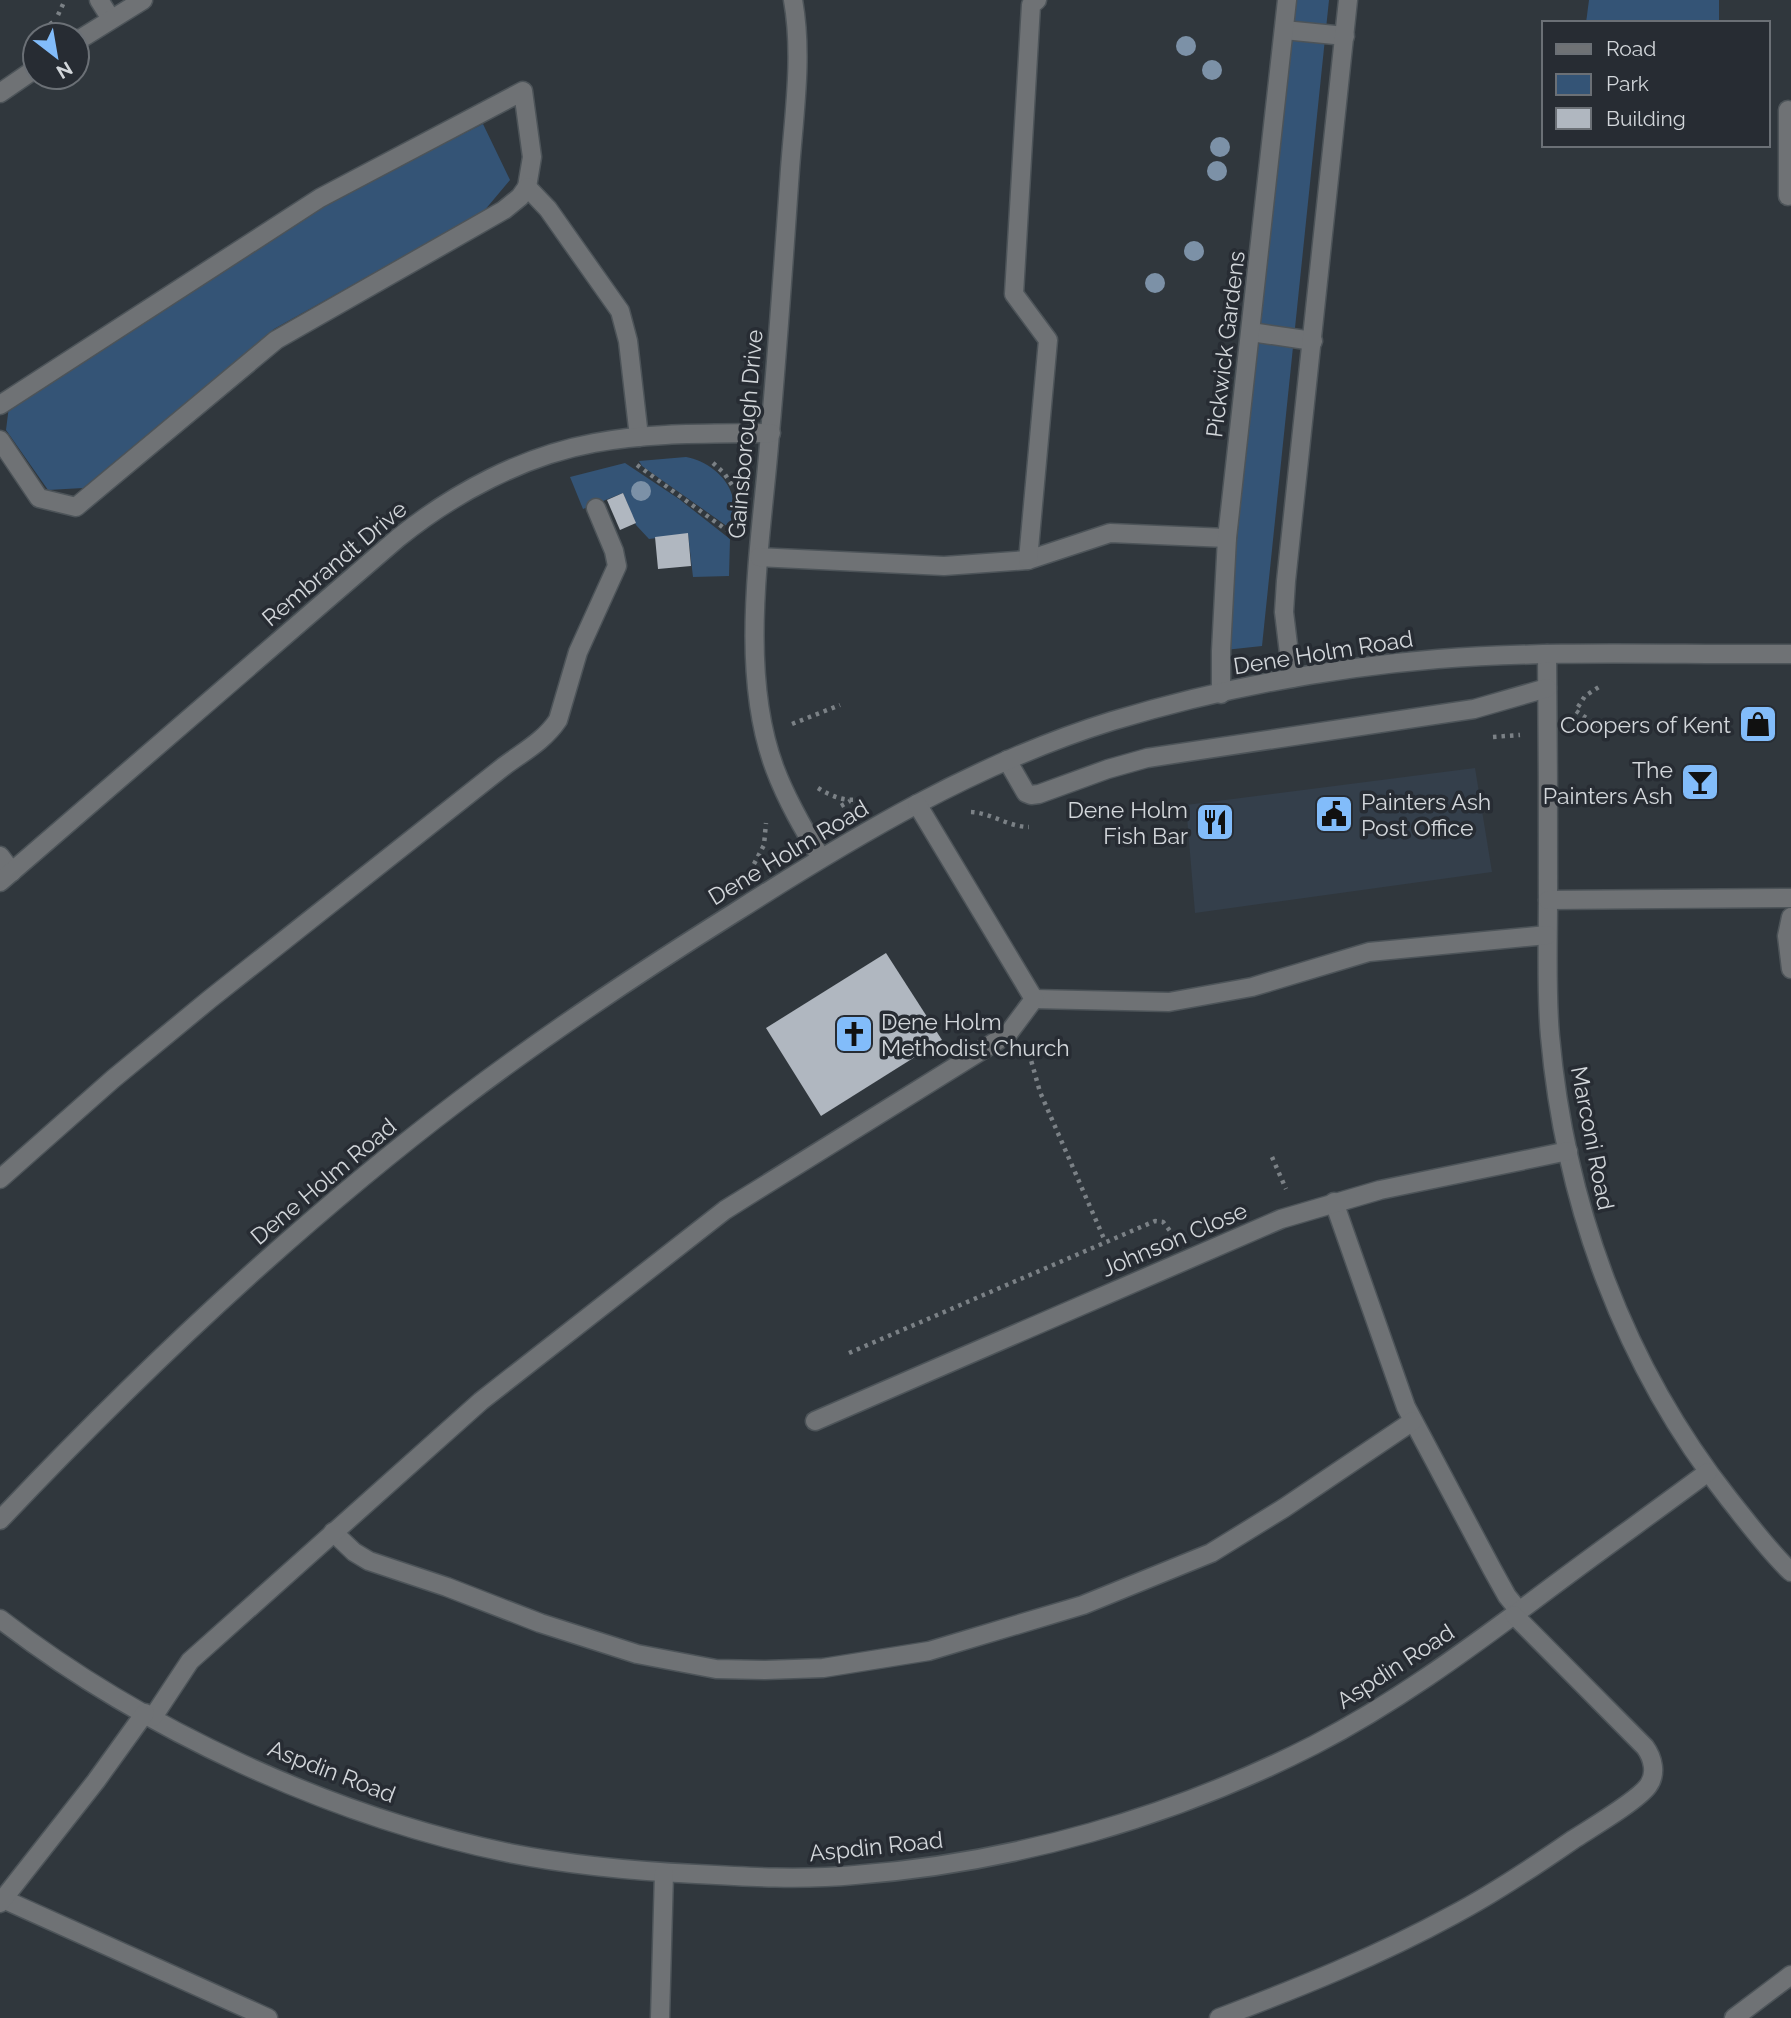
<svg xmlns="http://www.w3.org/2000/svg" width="1791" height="2018" font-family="Raleway,sans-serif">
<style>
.built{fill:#343f4b}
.green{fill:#345476}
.building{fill:#b0b7c0}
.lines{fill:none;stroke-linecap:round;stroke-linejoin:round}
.minor-casing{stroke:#4d5459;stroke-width:21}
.path{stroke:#7b8186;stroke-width:4.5;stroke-dasharray:3.5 5;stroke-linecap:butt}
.minor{stroke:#6f7275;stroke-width:18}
.tree{fill:#7c91a7}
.labels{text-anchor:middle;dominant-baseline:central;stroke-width:7;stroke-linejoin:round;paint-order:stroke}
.street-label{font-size:23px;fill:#d2d6da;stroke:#272c33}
.poi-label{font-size:23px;fill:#d2d6da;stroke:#272c33;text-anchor:end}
</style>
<rect width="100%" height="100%" fill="#30373d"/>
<path class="built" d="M1475,768L1492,872L1195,913L1186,805Z"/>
<g class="green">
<path d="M1295,0H1329L1262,646L1225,650Z"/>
<path d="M1589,0H1719V23H1586Z"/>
<path d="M483,124L510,180L484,211L274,329L83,488L48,490L6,430L9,406L323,203Z"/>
<path d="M686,457C705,460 727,476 732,495C735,505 733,519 731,529L642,466L639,461Z"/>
<path d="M625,463L679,499L730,539L729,576L693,577L688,534L649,539L636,525L623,493L583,509L570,477Z"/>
</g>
<g class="building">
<path d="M623,493L636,523L620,530L607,500Z"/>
<path d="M688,533L691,566L658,569L655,537Z"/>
<path d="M886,953L942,1040L821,1116L766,1028Z"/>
</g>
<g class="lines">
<defs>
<g id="minor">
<path d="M99,0L111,19"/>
<path d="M793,0C803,55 794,114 790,169C784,257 778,345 770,433C762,538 737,669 775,769C787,801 804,830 821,858"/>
<path d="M1284,30L1345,36"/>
<path d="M77,41L143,0"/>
<path d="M0,93L35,69"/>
<path d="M1788,196V110"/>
<path d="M1251,332L1313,341"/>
<path d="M0,405L320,198L523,91L532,157L527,187"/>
<path d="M0,440L39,498L76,507L276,340L504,210L520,197L527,187L548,209L620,311L628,341L639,437"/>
<path d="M759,557L944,566L1028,560L1110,533L1227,538"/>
<path d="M1028,560L1048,340L1014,294L1031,5L1037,0"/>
<path d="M1547,654C1548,735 1548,817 1548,898C1548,944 1546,990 1550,1036C1565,1204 1624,1366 1729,1499C1749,1524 1768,1550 1791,1572"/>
<path d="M1292,678L1284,612L1286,581L1348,0"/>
<path d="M1221,694V651L1227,538L1287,0"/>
<path d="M1007,760L1026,793L1031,795L1039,794L1108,769L1147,758L1474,709L1547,688"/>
<path d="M0,856L12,872"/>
<path d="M0,882L398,538C454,493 523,456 594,443C652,432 712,434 771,433"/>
<path d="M1548,900L1791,898"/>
<path d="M1791,917L1787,936L1791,969"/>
<path d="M1034,999L1169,1002L1252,987L1369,952L1547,935"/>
<path d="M0,1179L113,1079L210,999L503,767C523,752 544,741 558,720L578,652L617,566L614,551L596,508"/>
<path d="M1334,1202L1406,1407L1492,1569L1507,1596L1519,1611"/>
<path d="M815,1421L1281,1219L1380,1190L1568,1151"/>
<path d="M0,1520C143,1369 294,1226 460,1100C548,1033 640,972 734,913C853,837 976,763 1112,721C1218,689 1329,668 1438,659C1555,650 1674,655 1791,654"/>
<path d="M333,1532L354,1552L369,1561L447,1587L540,1623L637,1654L716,1669L765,1670L823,1668L929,1651L1083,1605L1211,1553L1284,1508L1413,1421"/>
<path d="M0,1619C144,1730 331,1816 509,1853C570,1865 633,1871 696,1874C749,1877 802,1880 855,1875C1013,1863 1173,1817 1314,1745C1393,1704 1463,1653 1534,1600C1591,1557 1650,1515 1708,1472"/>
<path d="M153,1717L190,1661L481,1401L725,1210L1008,1034L1034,999L917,804"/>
<path d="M3,1899L268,2018"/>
<path d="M0,1903L96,1781L145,1713"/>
<path d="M660,2018L664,1873"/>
<path d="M1219,2018C1298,1988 1378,1956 1453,1915C1495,1893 1535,1866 1574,1839C1591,1828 1637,1801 1648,1786C1657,1774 1653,1758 1645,1747L1514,1615"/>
<path d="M1734,2018L1791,1975"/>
</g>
</defs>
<use href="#minor" class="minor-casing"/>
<g class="path">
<path d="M58,15L65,0"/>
<path d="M29,39L53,22"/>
<path d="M713,463L724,473L734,488"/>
<path d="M637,465L732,534"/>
<path d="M1578,707L1585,696L1602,685"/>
<path d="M1576,711L1610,734"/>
<path d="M792,724L840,705"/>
<path d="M1493,737L1520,735"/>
<path d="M818,788C832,797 846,802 862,799"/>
<path d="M841,806L850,801"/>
<path d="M971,812C991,813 1009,827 1029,827"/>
<path d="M754,864L764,845L766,823"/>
<path d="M1029,1053L1040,1092L1105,1241"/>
<path d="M1272,1157L1286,1189"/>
<path d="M849,1353L1155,1221L1163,1222L1174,1236"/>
</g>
<use href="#minor" class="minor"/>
</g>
<g class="tree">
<circle cx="1186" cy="46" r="10"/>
<circle cx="1212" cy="70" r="10"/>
<circle cx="1220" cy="147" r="10"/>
<circle cx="1217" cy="171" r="10"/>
<circle cx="1194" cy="251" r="10"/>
<circle cx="1155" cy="283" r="10"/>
<circle cx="641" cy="491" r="10"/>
</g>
<defs>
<symbol id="shop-square" viewBox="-11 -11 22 22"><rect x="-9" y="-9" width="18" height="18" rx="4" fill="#82bcfa" stroke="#272c33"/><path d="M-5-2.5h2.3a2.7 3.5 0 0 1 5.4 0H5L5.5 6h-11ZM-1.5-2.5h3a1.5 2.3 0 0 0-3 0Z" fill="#111"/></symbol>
<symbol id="bar-square" viewBox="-11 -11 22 22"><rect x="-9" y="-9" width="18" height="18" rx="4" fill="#82bcfa" stroke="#272c33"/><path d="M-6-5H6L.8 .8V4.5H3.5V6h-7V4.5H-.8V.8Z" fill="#111"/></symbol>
<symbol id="civic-square" viewBox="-11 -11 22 22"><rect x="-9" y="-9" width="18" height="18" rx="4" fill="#82bcfa" stroke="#272c33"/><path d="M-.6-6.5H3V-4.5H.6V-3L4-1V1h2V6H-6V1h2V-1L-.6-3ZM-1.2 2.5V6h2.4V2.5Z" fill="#111"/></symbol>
<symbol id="restaurant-square" viewBox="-11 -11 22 22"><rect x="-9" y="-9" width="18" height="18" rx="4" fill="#82bcfa" stroke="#272c33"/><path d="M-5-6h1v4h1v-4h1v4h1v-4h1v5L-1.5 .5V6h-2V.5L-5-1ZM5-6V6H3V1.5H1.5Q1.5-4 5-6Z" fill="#111"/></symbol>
<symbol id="church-square" viewBox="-11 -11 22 22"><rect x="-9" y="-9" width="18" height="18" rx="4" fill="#82bcfa" stroke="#272c33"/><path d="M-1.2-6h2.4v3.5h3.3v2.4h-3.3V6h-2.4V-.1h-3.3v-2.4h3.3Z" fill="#111"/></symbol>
</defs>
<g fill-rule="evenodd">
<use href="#shop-square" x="1736" y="702" width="44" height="44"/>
<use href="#bar-square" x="1678" y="760" width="44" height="44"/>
<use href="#civic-square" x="1312" y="792" width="44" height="44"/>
<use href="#restaurant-square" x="1193" y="800" width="44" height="44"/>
<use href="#church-square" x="832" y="1012" width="44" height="44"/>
</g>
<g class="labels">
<g class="street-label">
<text transform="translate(1225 344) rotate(-83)">Pickwick Gardens</text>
<text transform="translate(745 434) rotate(-85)">Gainsborough Drive</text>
<text transform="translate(334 563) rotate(-40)">Rembrandt Drive</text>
<text transform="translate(1323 652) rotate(-9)">Dene Holm Road</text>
<text transform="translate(788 852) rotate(-31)">Dene Holm Road</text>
<text transform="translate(1593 1138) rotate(79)">Marconi Road</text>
<text transform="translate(323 1181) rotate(-40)">Dene Holm Road</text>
<text transform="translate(1174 1239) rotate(-23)">Johnson Close</text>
<text transform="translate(1395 1666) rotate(-33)">Aspdin Road</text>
<text transform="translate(332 1771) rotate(21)">Aspdin Road</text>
<text transform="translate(876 1846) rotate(-6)">Aspdin Road</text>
</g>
<g class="poi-label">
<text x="1731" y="724">Coopers of Kent</text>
<text x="1673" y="769">The<tspan x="1673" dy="26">Painters Ash</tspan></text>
<text x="1361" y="801" text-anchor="start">Painters Ash<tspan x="1361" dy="26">Post Office</tspan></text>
<text x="1188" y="809">Dene Holm<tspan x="1188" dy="26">Fish Bar</tspan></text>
<text x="881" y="1021" text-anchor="start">Dene Holm<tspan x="881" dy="26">Methodist Church</tspan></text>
</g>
</g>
<rect x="1542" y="21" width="228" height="126" fill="#272c33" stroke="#6b7076" stroke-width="2"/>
<rect x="1556" y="44" width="35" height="10" fill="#6f7275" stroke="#6b7076" stroke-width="2"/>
<text x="1606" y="56" font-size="21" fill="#d2d6da">Road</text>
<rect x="1556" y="74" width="35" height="21" fill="#345476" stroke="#6b7076" stroke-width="2"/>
<text x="1606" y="91" font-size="21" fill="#d2d6da">Park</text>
<rect x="1556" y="108" width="35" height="21" fill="#b0b7c0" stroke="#6b7076" stroke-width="2"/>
<text x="1606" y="126" font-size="21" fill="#d2d6da">Building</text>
<g transform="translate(56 56) rotate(149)"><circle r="33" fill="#272c33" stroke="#6b7076" stroke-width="2"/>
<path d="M0-5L12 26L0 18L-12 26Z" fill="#82bcfa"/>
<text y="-10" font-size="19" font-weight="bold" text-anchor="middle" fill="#d2d6da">N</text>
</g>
</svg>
